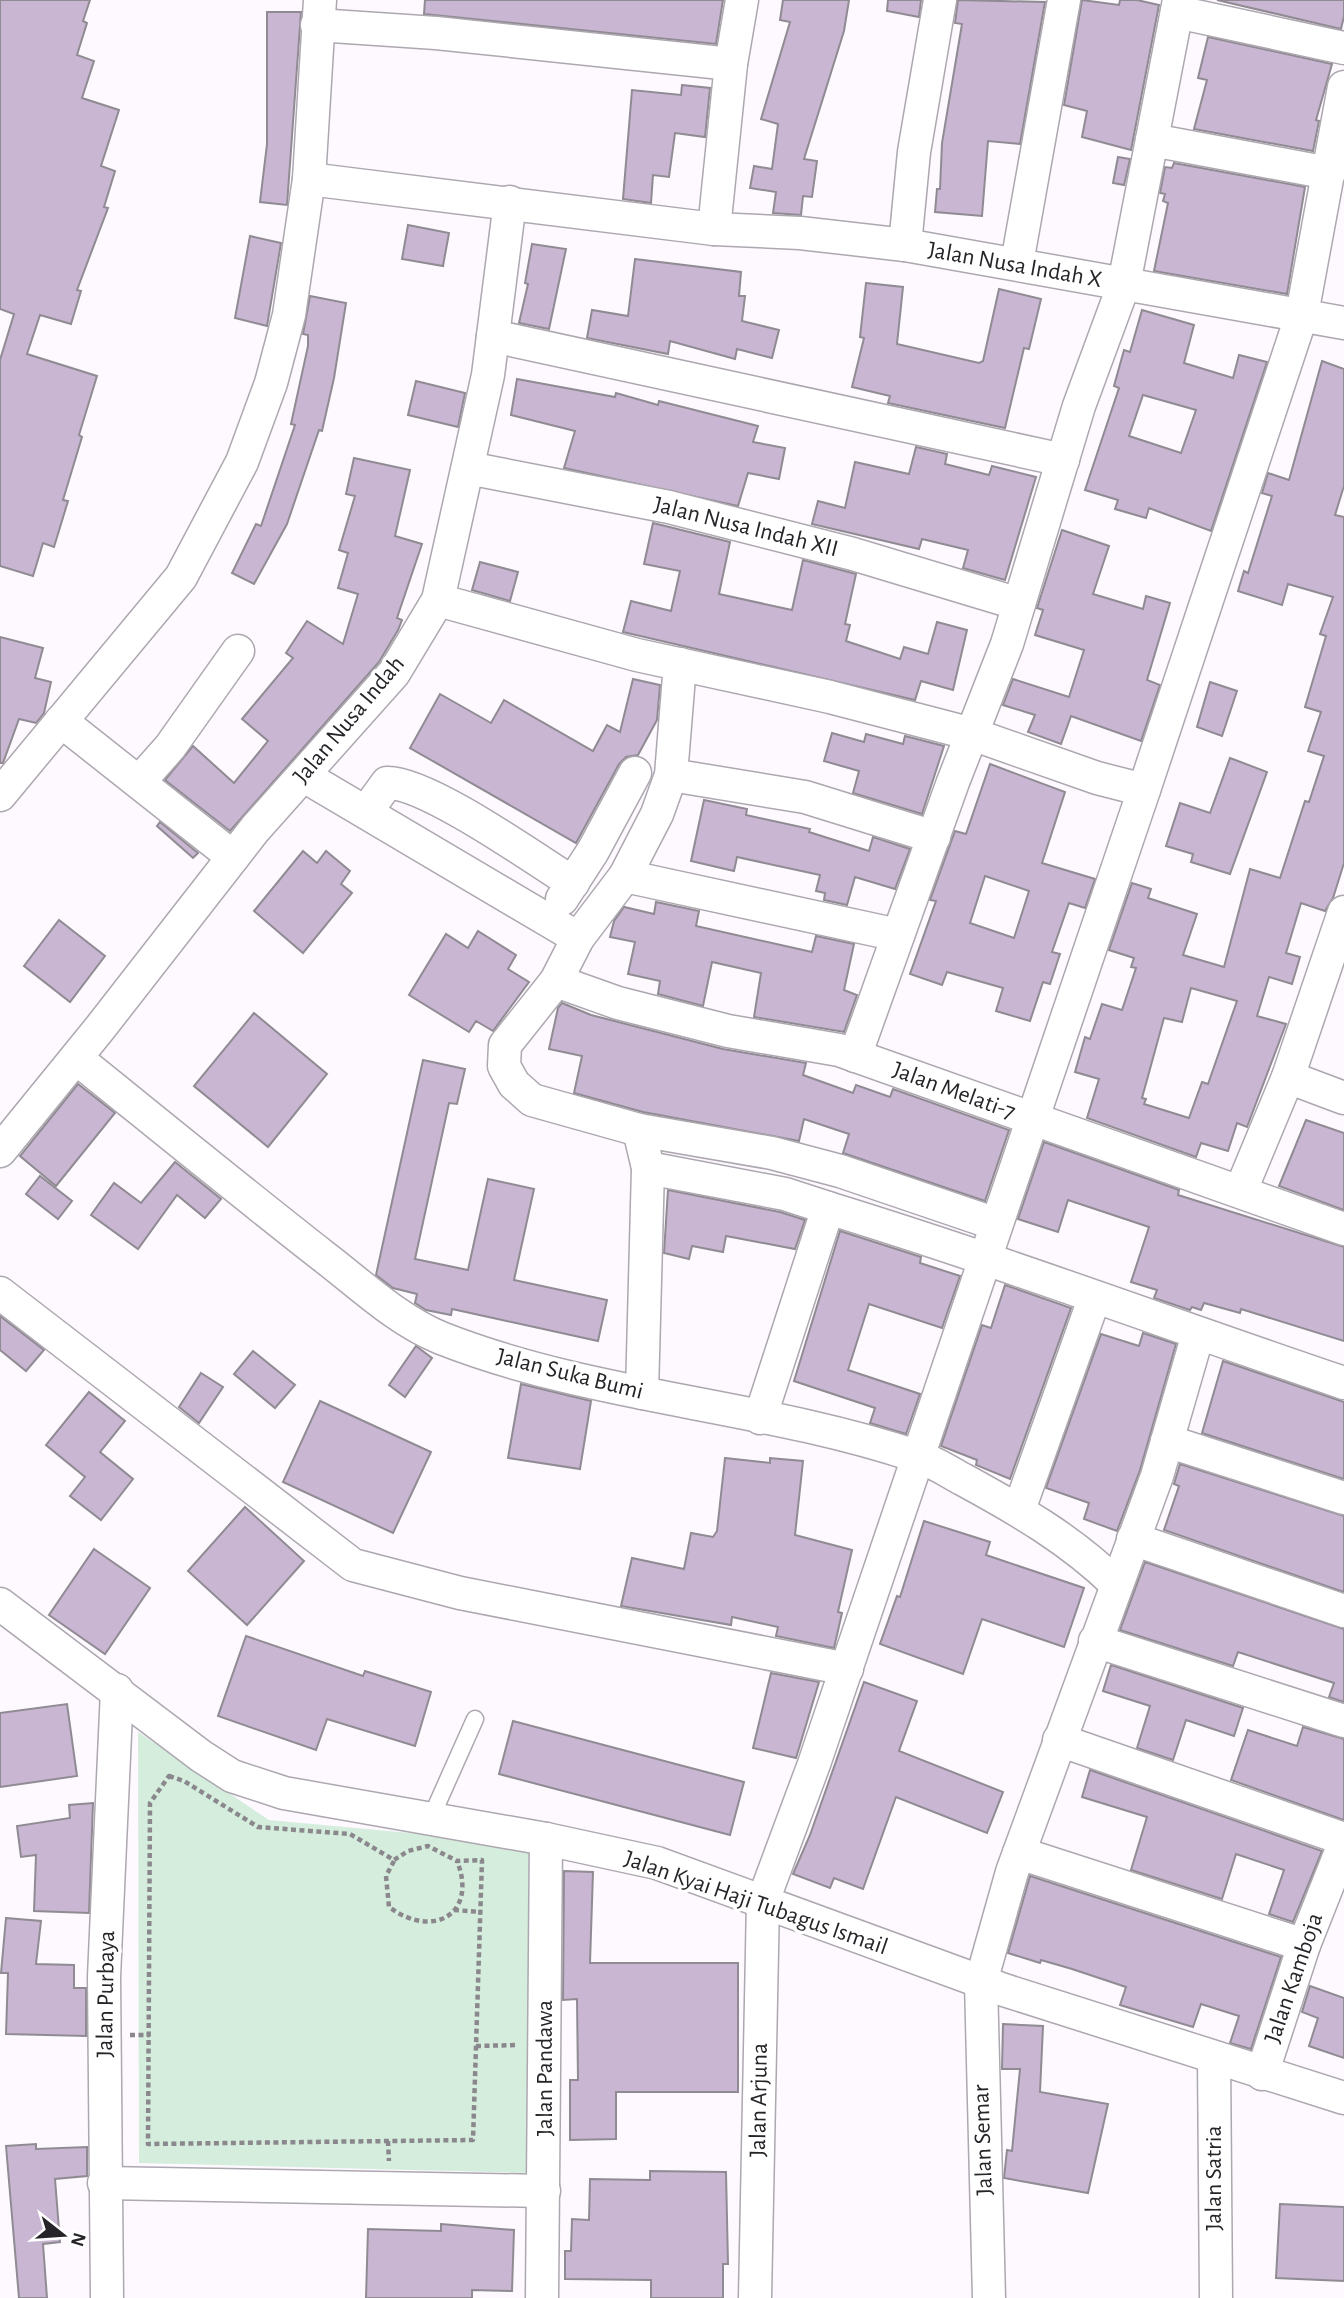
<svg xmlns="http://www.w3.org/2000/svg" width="1344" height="2298" font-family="'Alegreya Sans',sans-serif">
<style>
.green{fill:#d5eddd}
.building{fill:#c9b6d3;stroke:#908b93;stroke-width:2;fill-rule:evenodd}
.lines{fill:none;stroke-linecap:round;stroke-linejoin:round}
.service-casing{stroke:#ada7b0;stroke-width:19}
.minor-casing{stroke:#ada7b0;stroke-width:35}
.path{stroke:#8b888d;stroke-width:4.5;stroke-dasharray:5 3.5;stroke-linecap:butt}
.service{stroke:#fff;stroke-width:16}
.minor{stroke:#fff;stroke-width:32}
.labels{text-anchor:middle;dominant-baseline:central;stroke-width:7;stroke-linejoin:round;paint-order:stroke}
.street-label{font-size:24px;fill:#262428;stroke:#fff}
</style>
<rect width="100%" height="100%" fill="#fdf9ff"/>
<path class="green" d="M138,1732L269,1820L529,1844V2173L139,2163Z"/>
<g class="building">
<path d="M0,0H90L83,21L87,23L77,55L94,61L82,98L119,110L101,166L115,171L104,207L108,208L77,290L81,291L71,324L40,315L27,354L97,376L79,435L82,437L63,500L68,501L54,547L43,543L33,576L0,566V360L14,314L0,309Z"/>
<path d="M425,0H723L716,44L424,14Z"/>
<path d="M783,0H849L844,31L804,159L817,161L812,197L803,196L801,215L773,213L776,192L750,188L754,166L772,169L778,124L761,119L790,22L780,20Z"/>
<path d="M888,0H921L919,17L887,11Z"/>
<path d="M958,0L1045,2L1020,144L988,141L982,216L935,212L937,189H940L942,143L962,24L955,23Z"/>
<path d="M1082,0L1119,5L1120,0H1137L1159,5L1131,150L1082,137L1087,111L1064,105Z"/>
<path d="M1217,0H1344V16L1341,29Z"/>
<path d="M267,12H301L287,205L260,202L267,144Z"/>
<path d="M1208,37L1332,64L1316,120L1319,121L1313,151L1194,129L1207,80L1198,78Z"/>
<path d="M682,85L710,88L705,137L675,133L669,177L653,175L651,203L623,199L632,90L681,95Z"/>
<path d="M1118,157L1130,159L1124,185L1113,183Z"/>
<path d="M1174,163L1305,187L1287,294L1154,271L1168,203L1163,201L1165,194L1160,193L1165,167L1172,168Z"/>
<path d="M408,225L449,233L443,266L402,259Z"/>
<path d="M250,236L281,243L267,326L235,318Z"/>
<path d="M532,244L566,249L549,329L519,323L528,284L525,283Z"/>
<path d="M635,259L741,272L739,296H745L742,321L779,330L772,358L737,349L735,359L670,341L668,354L587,338L592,310L628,316Z"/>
<path d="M866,283L903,287L897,344L979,363L983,361L999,289L1041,299L1029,349L1024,348L1005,428L888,403L890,396L852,387L864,338L860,337Z"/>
<path d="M310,296L346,303L334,378L322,431L319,430L287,524L254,584L232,573L256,524L261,526L295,425L291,424L308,346V335L303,334Z"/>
<path d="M1142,310L1194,325L1184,363L1233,378L1239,355L1267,362L1211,531L1149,508L1146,518L1115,509L1118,500L1085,490L1119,388L1114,386L1124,350L1130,352ZM1143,395L1196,410L1181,453L1129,436Z"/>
<path d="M1322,361L1344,369V486L1335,515L1344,517V863L1333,898L1325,911L1301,903L1286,953L1300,957L1292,984L1269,977L1257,1016L1286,1024L1247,1127L1237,1123L1228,1151L1201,1143L1196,1157L1087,1118L1099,1079L1075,1072L1085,1037L1090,1039L1102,1004L1122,1010L1136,968L1131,967L1134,958L1109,950L1132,883L1151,889L1148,898L1197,914L1183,955L1224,967L1250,869L1280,878L1305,801L1309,802L1324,756L1308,751L1321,712L1305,707L1326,636L1320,634L1333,597L1288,584L1282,605L1238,591L1244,571L1248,573L1272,496L1262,493L1268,473L1289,480ZM1191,988L1237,1001L1208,1084L1202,1082L1189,1118L1144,1104L1146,1099L1142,1098L1164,1018L1182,1022Z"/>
<path d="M517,379L615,397L616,393L658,405L659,401L758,426L753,442L785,448L779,479L748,473L738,506L564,468L575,431L511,415Z"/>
<path d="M416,381L465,393L458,427L408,415Z"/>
<path d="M916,447L947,454L945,464L989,475L992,466L1036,477L1005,580L963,568L968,550L922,539L919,549L812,524L818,501L845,508L855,462L909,474Z"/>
<path d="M354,458L410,470L395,536L422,544L397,618L402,620L398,630L379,662L230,831L165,780L193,746L234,783L268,741L242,719L293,658L286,653L307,621L343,644L358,594L338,588L348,553L339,550L355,496L346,494Z"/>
<path d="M653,523L730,542L719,594L792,610L803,560L856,574L845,624L850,625L846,641L900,659L904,647L928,654L937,622L967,630L953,690L921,681L915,700L623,632L631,601L671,611L680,571L644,564Z"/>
<path d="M1062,530L1109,546L1093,594L1143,609L1146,596L1170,603L1147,680L1160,685L1141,741L1071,716L1061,744L1028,732L1035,715L1003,705L1013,679L1069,697L1084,650L1035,635L1043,610L1037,608Z"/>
<path d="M480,562L518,572L510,601L472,590Z"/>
<path d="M0,637L43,648L35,678L51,682L44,713L36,723L19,719L3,763H0Z"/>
<path d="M633,679L660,685L657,720L638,755L626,757L619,764L576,843L410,748L440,694L491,723L504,700L593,751L607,725L620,732Z"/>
<path d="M1210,682L1237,691L1222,736L1197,727Z"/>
<path d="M832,733L864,742L866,734L903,744L905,736L944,746L922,814L853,793L859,771L824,761Z"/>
<path d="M1230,758L1267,772L1230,874L1191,862L1193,854L1166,846L1180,803L1210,813Z"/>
<path d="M990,764L1065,792L1042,863L1095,879L1085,908L1069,903L1052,952L1060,954L1050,984L1043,982L1030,1021L996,1011L1003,988L947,972L942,985L910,974L936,901L930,900L955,831L966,834ZM985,876L1029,891L1014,938L970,923Z"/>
<path d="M704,800L747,809L746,815L810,829L809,832L869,851L873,837L910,849L895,889L855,877L847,905L824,900L825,893L816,891L820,875L737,857L734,871L691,861Z"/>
<path d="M160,822L198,853L193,858L157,826Z"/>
<path d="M303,851L317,863L326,851L350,871L341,884L352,893L303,953L254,911Z"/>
<path d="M656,902L699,911L696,926L812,952L816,936L854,944L844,990L857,995L844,1032L754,1017L761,973L712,962L703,1006L658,994L660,981L628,974L635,942L610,937L614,921L624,907L654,914Z"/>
<path d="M59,920L105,956L70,1002L24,966Z"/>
<path d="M478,931L516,955L508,969L529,982L493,1031L476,1021L469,1032L409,995L446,934L468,948Z"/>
<path d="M562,1003L591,1015L723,1049L806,1063L803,1075L853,1093L856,1085L890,1097L893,1089L1009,1130L985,1201L843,1153L849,1134L804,1119L799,1141L643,1112L574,1093L582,1056L549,1049L558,1008Z"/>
<path d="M254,1013L327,1074L268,1147L194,1086Z"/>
<path d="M423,1060L465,1069L457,1104L449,1103L415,1259L468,1270L488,1179L534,1189L514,1280L607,1300L598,1341L452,1309L451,1315L426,1310L415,1303L417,1294L393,1288L376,1275Z"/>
<path d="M78,1084L115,1113L56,1186L20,1156Z"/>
<path d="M1306,1120L1344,1133V1210L1279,1186Z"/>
<path d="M1044,1142L1179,1190L1178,1195L1344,1247V1341L1241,1309L1240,1313L1204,1303L1201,1310L1192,1307L1190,1310L1154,1298L1157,1290L1131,1282L1149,1227L1068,1200L1058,1232L1018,1219Z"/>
<path d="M175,1162L221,1199L205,1218L177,1195L138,1249L91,1215L114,1183L141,1203Z"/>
<path d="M40,1176L72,1201L58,1219L26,1194Z"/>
<path d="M668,1190L780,1212L805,1220L795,1249L726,1236L723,1252L692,1246L689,1259L664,1253Z"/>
<path d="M840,1231L921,1257L920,1263L960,1276L942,1328L869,1304L848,1370L920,1394L906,1434L870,1423L875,1408L794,1381Z"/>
<path d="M1005,1285L1071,1308L1010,1479L976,1465L977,1460L941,1446L982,1325L991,1328Z"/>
<path d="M0,1316L44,1350L26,1371L0,1350Z"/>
<path d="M1143,1333L1176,1344L1140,1470L1117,1531L1084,1519L1089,1503L1046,1488L1101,1334L1139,1346Z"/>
<path d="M416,1346L432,1358L405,1397L389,1385Z"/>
<path d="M253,1351L295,1385L275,1408L234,1374Z"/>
<path d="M1223,1361L1344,1402V1479L1202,1433Z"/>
<path d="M201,1373L223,1387L199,1423L179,1407Z"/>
<path d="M521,1384L591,1401L580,1469L508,1458Z"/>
<path d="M89,1392L125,1421L100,1452L133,1479L101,1520L70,1496L85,1477L46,1445Z"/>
<path d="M320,1401L431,1452L393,1533L283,1482Z"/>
<path d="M725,1458L770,1463V1458L803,1461L795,1535L852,1550L838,1612L842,1613L834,1648L776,1636L778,1627L732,1617L731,1625L621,1606L632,1558L684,1569L691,1533L713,1537L717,1531Z"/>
<path d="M1180,1464L1344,1516V1592L1164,1530L1179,1486L1174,1484Z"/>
<path d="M245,1507L304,1561L247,1625L188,1571Z"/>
<path d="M924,1521L990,1542L986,1555L1084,1588L1064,1647L982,1619L963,1674L880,1644L897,1596L900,1597Z"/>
<path d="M94,1549L150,1588L105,1654L49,1615Z"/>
<path d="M1145,1562L1344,1629V1702L1329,1697L1334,1683L1238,1652L1233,1666L1120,1630Z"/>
<path d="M246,1636L363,1676L365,1671L431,1692L415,1746L327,1719L316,1750L218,1716Z"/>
<path d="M1111,1665L1243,1708L1234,1736L1186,1720L1173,1760L1137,1748L1150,1706L1103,1691Z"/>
<path d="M771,1673L819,1682L796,1758L753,1748Z"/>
<path d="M864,1682L917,1701L899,1751L1003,1792L987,1833L896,1797L863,1889L834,1878L830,1888L793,1874L810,1835Z"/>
<path d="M67,1704L77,1776L0,1787V1713Z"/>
<path d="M513,1721L744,1782L730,1835L499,1774Z"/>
<path d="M1303,1727L1344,1739V1820L1231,1780L1248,1730L1297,1746Z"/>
<path d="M1090,1770L1322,1851L1293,1922L1269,1914L1284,1870L1236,1854L1222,1899L1131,1870L1147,1817L1082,1797Z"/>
<path d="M93,1803L89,1913L34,1911L36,1855L21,1857L17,1826L70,1818L69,1805Z"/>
<path d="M564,1871L593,1872L590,1963H738V2092H616V2139L570,2140V2080H578L577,1999L563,2000Z"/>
<path d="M1030,1876L1281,1957L1251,2049L1230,2043L1239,2016L1201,2004L1193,2027L1120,2005L1126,1987L1072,1969L1041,1960L1040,1963L1008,1953Z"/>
<path d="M6,1918L41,1921L36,1964L74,1965V1988H86V2036L6,2034L8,1973H1Z"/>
<path d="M1310,1986L1344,1998V2058L1309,2046L1318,2018L1302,2012Z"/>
<path d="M1003,2024L1043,2026L1040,2092L1108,2104L1088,2193L1004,2178L1007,2150L1012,2151L1020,2069H1002Z"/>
<path d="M36,2144V2149L87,2147V2176L55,2179L60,2242L43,2244L47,2298H19L6,2146Z"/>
<path d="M650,2171L726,2172L728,2264H723V2298H651V2280L565,2279V2251H571L572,2219L589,2220L590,2179L650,2180Z"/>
<path d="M1280,2204L1344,2207V2281L1276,2278Z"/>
<path d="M441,2224L514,2230L512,2291L472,2290V2298H366L368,2229L441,2231Z"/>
</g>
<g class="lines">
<defs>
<path id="service" d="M430,1820L475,1719"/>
<g id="minor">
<path d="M1177,12L1344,48"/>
<path d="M317,25L436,33L731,64"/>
<path d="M1152,140L1329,173"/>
<path d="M309,179L714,229L800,233L905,245L1344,323"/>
<path d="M714,229L731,64L742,0"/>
<path d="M905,245L914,152L940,0"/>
<path d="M1017,263L1064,0"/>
<path d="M493,336L1063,460"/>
<path d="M468,468L669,507L853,554L1019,604"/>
<path d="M438,600L637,655L830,697L972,734L1097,778L1144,790"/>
<path d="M61,721L233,857"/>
<path d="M671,775L805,797L934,837"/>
<path d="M304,776L578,938"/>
<path d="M139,782L170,747L238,651"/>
<path d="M0,795L181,577L242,462L271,383L289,315L309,179L320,0"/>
<path d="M366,812L387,783C425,781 535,859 573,883"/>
<path d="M625,876L898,935"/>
<path d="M562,899L593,851L635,773"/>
<path d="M556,981L618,1003L728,1031L839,1050L1344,1229"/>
<path d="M855,1056L953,782L1007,644L1079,406L1124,284L1179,0"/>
<path d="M76,1058C158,1124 240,1191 323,1256C360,1284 397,1320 441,1338C593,1398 761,1404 916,1456C933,1461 949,1472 964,1480C1019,1510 1071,1540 1116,1584"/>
<path d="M1288,1077L1344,1098"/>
<path d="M639,1130L772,1153L840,1171L996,1224"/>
<path d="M0,1151L100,1028L255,829L394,673L438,600L488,375L510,202"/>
<path d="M648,1168L785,1194L828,1208L760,1418"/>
<path d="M1241,1190L1288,1077L1344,912"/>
<path d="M828,1208C1001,1261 1172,1325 1344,1383"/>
<path d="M0,1293L353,1565L460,1593L847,1669"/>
<path d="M642,1393L648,1168L639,1130L532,1100L514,1084L504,1066L505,1045L556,981L578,938L625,876L657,814L671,775L680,664"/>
<path d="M1167,1441L1344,1498"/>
<path d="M1019,1510L1094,1299"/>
<path d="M1133,1539L1344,1611"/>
<path d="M0,1604L201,1756L232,1776L284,1793L546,1839L657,1863L1004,1990L1344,2098"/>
<path d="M1095,1641L1344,1721"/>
<path d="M1059,1740L1344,1839"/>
<path d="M1019,1853L1304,1945"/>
<path d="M1214,2058L1216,2298"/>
<path d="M1262,2074L1304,1945L1344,1844"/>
<path d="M104,2183L544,2191"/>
<path d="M107,2298L104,1977L117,1690"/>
<path d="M542,2298L546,1839"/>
<path d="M755,2298L763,1901L814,1764L1144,790L1302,314L1344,87"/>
<path d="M989,2298L981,1982L1012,1872L1157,1476L1198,1334"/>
</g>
</defs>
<use href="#service" class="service-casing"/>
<use href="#minor" class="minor-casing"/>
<g class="path">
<path d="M169,1776L184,1781L258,1827L350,1834L394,1860L408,1851L428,1846L457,1861L482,1860L473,2140L148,2144L150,1803Z"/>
<path d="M394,1861L386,1876L389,1907C434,1940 478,1913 457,1861"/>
<path d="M454,1910L481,1912"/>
<path d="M130,2035H150"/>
<path d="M476,2046L517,2045"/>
<path d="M388,2141L389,2161"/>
</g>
<use href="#service" class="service"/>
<use href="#minor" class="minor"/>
</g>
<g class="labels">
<g class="street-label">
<text transform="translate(1015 265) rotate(10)">Jalan Nusa Indah X</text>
<text transform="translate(746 527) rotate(14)">Jalan Nusa Indah XII</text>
<text transform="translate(349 720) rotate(-50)">Jalan Nusa Indah</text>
<text transform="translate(954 1091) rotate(20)">Jalan Melati-7</text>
<text transform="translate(570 1374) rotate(14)">Jalan Suka Bumi</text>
<text transform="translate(756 1903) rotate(19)">Jalan Kyai Haji Tubagus Ismail</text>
<text transform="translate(1294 1978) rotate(-71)">Jalan Kamboja</text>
<text transform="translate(106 1994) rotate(-89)">Jalan Purbaya</text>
<text transform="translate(545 2068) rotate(-90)">Jalan Pandawa</text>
<text transform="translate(759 2100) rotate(-89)">Jalan Arjuna</text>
<text transform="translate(983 2140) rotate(-92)">Jalan Semar</text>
<text transform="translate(1214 2178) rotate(-90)">Jalan Satria</text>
</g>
</g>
<g transform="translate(63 2235) rotate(107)" stroke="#ffffff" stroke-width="5" paint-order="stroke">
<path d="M0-5L12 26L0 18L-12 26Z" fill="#262428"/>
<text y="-10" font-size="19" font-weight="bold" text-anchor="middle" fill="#262428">N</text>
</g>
</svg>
